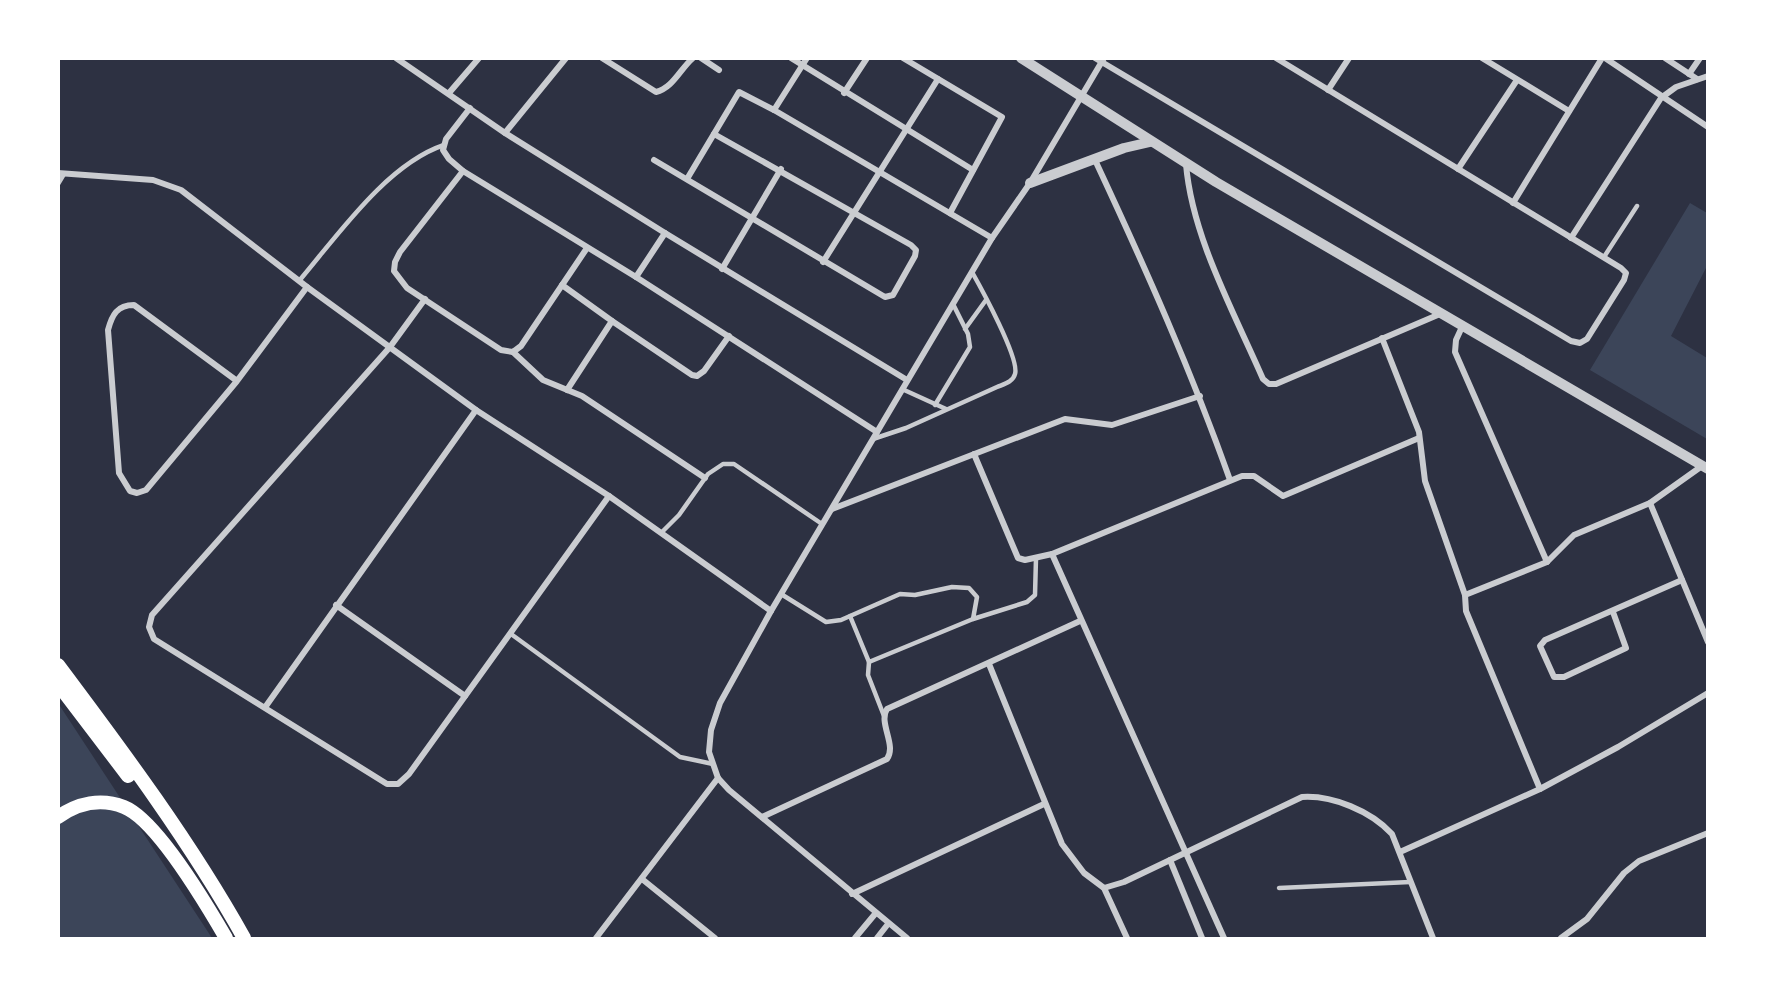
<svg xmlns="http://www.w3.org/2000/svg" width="1766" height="997" font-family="'Roboto Condensed',sans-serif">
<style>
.green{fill:#3c4559}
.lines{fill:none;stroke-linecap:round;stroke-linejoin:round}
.service{stroke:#caccd0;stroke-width:4.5}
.minor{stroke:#caccd0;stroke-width:6}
.tertiary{stroke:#caccd0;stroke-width:10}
.trunk{stroke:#fff;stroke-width:14}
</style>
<rect width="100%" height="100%" fill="#2d3142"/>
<g class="green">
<path d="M1690,203L1707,213V266L1671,336L1707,358V439L1590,370Z"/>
<path d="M58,703L212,938H59Z"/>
</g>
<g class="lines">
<g class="service">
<path d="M58,184L64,174"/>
<path d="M1604,257L1637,206"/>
<path d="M299,281C338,235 387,164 444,145"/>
<path d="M965,329L986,300"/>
<path d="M902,389L946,409"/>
<path d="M935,405L970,347L968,334L953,304"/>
<path d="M873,439L906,428L997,387C1004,384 1013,382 1015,374C1020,359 981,288 972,272"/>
<path d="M661,533L679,515L708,474L723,464H734L822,524"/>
<path d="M781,594L826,622L841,620L900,594L915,595L952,587L969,588L977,597L973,619L1027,602L1035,595L1036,558"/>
<path d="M850,616L869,662L973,619"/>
<path d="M511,634L680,757L713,764"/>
<path d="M869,662L868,675L884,716"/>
<path d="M1279,888L1410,882"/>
</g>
<g class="minor">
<path d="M396,58L505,133L665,233L907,380"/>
<path d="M602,58L656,92C673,88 680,69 693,58"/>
<path d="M701,58L719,70"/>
<path d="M791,58L973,170"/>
<path d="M807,58L774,110L992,238"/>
<path d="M903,58L1002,117L950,213"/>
<path d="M1095,58L1571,341L1580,343L1587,339L1624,280L1626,273L1621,268L1276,58"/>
<path d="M1482,58L1569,111"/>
<path d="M1605,58L1708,127"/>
<path d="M1665,58L1697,79"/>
<path d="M1689,74L1700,58"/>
<path d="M1328,90L1349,58"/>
<path d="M449,93L479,58"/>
<path d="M844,93L867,58"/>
<path d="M470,108L446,139L443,150L449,159L463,171L636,277L877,432"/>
<path d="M505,133L566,58"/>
<path d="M654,160L885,297L893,295L915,256L916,250L911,245L714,134"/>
<path d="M1095,160C1144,265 1191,370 1230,480"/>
<path d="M1186,164C1192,237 1234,312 1263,379L1269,384H1276L1440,314"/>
<path d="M1458,169L1517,80"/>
<path d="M463,171L400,252L395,262L394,271L407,288L501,350L513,352L521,346L587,248"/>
<path d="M58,173L153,180L181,190L307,287L476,410L609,496L771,611"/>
<path d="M687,179L739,92L774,110"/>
<path d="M1513,203L1602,58"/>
<path d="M1571,238L1661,98L1676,87L1708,76"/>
<path d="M823,262L938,79"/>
<path d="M722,269L781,169"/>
<path d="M636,277L665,233"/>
<path d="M562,285L612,321L567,390"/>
<path d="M425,299L390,347L152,615L149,627L154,639L387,784H398L409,774L609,496"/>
<path d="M612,321L692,375L697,376L704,371L729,336"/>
<path d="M1462,327L1456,340L1455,352L1547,562"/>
<path d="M1382,338L1419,432L1425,481L1465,595"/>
<path d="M513,352L543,380L582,396L705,478"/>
<path d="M237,381L134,305C117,305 112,315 108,330L119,473L130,491L137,493L146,490L237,381L307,287"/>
<path d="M974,454L1018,558L1025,560L1052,554L1242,476H1254L1283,496L1419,438"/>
<path d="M1650,503L1708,642"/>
<path d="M832,509L1065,419L1112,425L1200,396"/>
<path d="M1052,554L1224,938"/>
<path d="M336,605L465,696"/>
<path d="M1613,612L1626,648L1564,677H1554L1540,646L1545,640L1682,580"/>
<path d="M989,664L1062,844L1084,873L1104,888L1127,938"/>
<path d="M266,706L476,410"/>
<path d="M1540,789L1466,611L1465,595L1547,562L1574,535L1650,503L1702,466"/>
<path d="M762,817L887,759C897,745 878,723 887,709L1080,621"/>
<path d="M1400,852L1540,789L1618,747L1708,693"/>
<path d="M1170,860L1202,938"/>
<path d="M642,879L715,938"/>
<path d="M1104,888L1124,882L1302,797C1332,795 1371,811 1392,834L1433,938"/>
<path d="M852,894L1044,804"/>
<path d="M596,938L718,778"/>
<path d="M855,938L875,914"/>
<path d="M877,938L888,924"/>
<path d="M907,938L729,790L718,778L709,752L711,730L720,703L771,611L992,238L1030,183L1104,58"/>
<path d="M1561,938L1587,919L1624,873L1639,861L1708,833"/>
</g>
<g class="tertiary">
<path d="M1021,58L1216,182L1708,469"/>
<path d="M1030,183L1124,148L1150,142"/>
</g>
<g class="trunk">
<path d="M58,665C124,753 191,843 244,938"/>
<path d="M58,684L128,776"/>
<path d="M58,817C78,803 101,798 124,807C157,820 208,907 226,938"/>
</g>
</g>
<rect width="1766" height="997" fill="none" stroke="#ffffff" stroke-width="120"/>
</svg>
